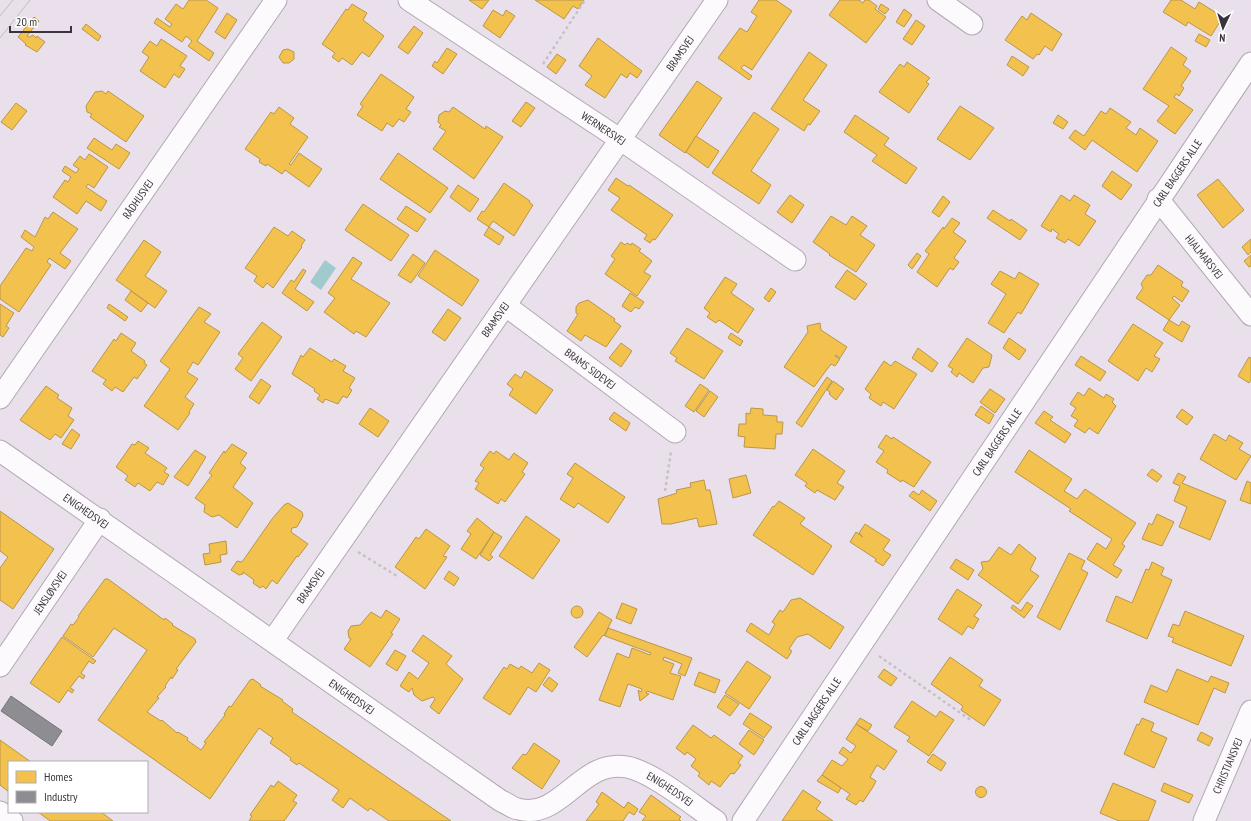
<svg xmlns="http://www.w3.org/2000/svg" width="1251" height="821" font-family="'PT Sans Narrow',sans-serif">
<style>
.water{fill:#a0cacd}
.homes{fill:#f2c14e;stroke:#bb9648}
.industry{fill:#8d8d92;stroke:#747278}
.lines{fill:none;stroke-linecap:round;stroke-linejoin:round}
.minor-casing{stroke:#b0aab3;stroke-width:23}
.path{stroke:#c6c1c6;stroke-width:2.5;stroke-dasharray:3 3;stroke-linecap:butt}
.minor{stroke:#fcfafc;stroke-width:21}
.tram{stroke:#bfbdc1;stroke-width:1}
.labels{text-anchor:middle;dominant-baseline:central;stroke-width:4;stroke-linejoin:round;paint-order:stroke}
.street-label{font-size:11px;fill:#3a333b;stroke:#fff}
</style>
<rect width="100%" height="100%" fill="#e9e0ec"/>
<path class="water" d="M325,260L336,268L321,290L310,282Z"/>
<g class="homes">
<path d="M189,0H206L218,8L197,41L214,53L209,61L188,46L192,41L186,36L182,42L154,23L157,18L170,27L172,24L165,19L176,4L183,9Z"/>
<path d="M469,0H489L482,9Z"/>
<path d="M535,0H584L578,9L573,6L564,19Z"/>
<path d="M759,0H776L792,11L752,70L744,65L741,68L752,76L749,80L718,58L740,28L747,32L757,16L751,12Z"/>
<path d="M840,0H859L863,3L865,0H869L877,6L875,9L886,17L866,43L829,15Z"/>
<path d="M1171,0H1181L1195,9L1199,2L1223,17L1211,36L1188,22L1186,26L1163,12Z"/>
<path d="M352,4L367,13L363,20L384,36L369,57L362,52L352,65L342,58L339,62L332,57L335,53L322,44L346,9L348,10Z"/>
<path d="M881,4L889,9L885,14L878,9Z"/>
<path d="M904,9L912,15L904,27L896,22Z"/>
<path d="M493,10L503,16L506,10L515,16L500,38L483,26Z"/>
<path d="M227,13L237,20L225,39L215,32Z"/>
<path d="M1031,13L1062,34L1052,51L1045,46L1039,55L1037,54L1033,59L1005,40L1022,16L1027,20Z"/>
<path d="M34,17L39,21L27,36L29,37L33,35L36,38L37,36L45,42L37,52L25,45L26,44L18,37Z"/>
<path d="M916,20L925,26L912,45L903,39Z"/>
<path d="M86,24L101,36L98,41L82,29Z"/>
<path d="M414,26L423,33L408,54L398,47Z"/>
<path d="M1199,34L1210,40L1206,47L1195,41Z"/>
<path d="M598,38L642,71L637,78L630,73L627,78L621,74L605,98L585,85L592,76L579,66Z"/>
<path d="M161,39L187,56L180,66L185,69L179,78L174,74L165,88L140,71L149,57L142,52L150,41L157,46Z"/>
<path d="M1171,47L1187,58L1183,65L1191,71L1181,86L1184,88L1179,96L1176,94L1174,97L1193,110L1175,134L1157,121L1169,106L1143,89Z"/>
<path d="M447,48L457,54L443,74L432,66L435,61L437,63Z"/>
<path d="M288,49L294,52V59L289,63H283L279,57L283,50Z"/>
<path d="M809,52L827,65L803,100L820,111L810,125L808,124L804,131L771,109Z"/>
<path d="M557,54L566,60L556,74L547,67Z"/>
<path d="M1012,56L1029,67L1023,76L1007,65Z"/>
<path d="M907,62L930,78L926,82L929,84L909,113L879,92L900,64L904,67Z"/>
<path d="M381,74L414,97L406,109L411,112L404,122L399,119L393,127L387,123L382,131L357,115L363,106L360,104Z"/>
<path d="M697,81L722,98L685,153L659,135Z"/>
<path d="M102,91L106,94L108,91L144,116L126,142L90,117L92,114L87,112L86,106L95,92Z"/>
<path d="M526,102L535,108L521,127L512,121Z"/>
<path d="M16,103L27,111L12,130L1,122Z"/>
<path d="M960,106L994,128L970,160L937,139Z"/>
<path d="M279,107L294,118L290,124L308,137L289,164L291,165L299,153L322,169L309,187L285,170L282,174L267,164L266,166L259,162L260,159L245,149L271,112L274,114Z"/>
<path d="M453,107L485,129L486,126L503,137L474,179L433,149L446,131L439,127L441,125L438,122L439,115L445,111L449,112Z"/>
<path d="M1110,108L1131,122L1126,128L1136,135L1140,128L1158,141L1137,172L1092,140L1085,150L1069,138L1075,130L1084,136L1101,111L1106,114Z"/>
<path d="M754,112L779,129L751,171L771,185L759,204L712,173Z"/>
<path d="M855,115L889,138L884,145L917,168L906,184L872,161L877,155L844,132Z"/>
<path d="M1058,115L1068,122L1063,129L1053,123Z"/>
<path d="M696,136L719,151L708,168L686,152Z"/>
<path d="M94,138L112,150L116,144L130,153L119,169L87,148Z"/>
<path d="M398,153L448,188L430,213L380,179Z"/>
<path d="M89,154L108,167L94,188L88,184L86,187L107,201L101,211L86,201L77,214L53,197L65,180L68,182L71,177L62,171L65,166L76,173L79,169L73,165L80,156L85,160Z"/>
<path d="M1112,171L1132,185L1121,200L1102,186Z"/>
<path d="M616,178L628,186L629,185L673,215L655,240L653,239L650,243L644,239L647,235L611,210L620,198L608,190Z"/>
<path d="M1218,179L1244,210L1223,228L1197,195Z"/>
<path d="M504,183L530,201L529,202L533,205L514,236L493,221L489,227L477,219L482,211L484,212Z"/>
<path d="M458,185L479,199L470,212L450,197Z"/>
<path d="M790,195L804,205L792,223L777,212Z"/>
<path d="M1061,195L1070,201L1074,195L1090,205L1085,214L1096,221L1079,246L1068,239L1065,243L1056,238L1059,234L1052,229L1051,232L1041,226Z"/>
<path d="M943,196L950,202L939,217L932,212Z"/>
<path d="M363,204L409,235L391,261L345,230Z"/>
<path d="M406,206L426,219L417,232L397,219Z"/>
<path d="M993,210L1010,221L1011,219L1027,230L1020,240L987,218Z"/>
<path d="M53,212L78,229L60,253L71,261L65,269L49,258L47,262L51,265L19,312L0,299V286L26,248L32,251L34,247L21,237L25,230L35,237L45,217L48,219Z"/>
<path d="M831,216L846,225L852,216L867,226L860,235L875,245L856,272L829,255L830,254L813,242Z"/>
<path d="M952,218L960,223L953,232L966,241L954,258L959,262L953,270L950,268L937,287L917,272L929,254L925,251L943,227L944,229Z"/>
<path d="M274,227L288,236L292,231L305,240L301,246L302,247L273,288L267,283L263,288L254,281L257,276L245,268Z"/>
<path d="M489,227L504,237L499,245L484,235Z"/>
<path d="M1251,239V252L1248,255L1242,247Z"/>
<path d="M144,240L161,252L145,276L167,291L155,308L116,280Z"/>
<path d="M621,242L625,245L627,243L631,245L632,243L641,249L639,251L652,261L644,272L651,276L637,296L605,274L615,259L611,256Z"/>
<path d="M435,250L479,280L462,306L418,276Z"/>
<path d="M917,253L921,256L912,269L908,265Z"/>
<path d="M413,254L425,263L411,283L398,275Z"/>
<path d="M1251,255V266L1249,267L1244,261Z"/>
<path d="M353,257L362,263L351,279L390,303L366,337L356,331L354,334L324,312L335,298L328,293Z"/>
<path d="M1158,265L1183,282L1181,286L1189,291L1182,302L1174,296L1172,298L1180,305L1169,320L1136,298L1143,288L1141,284L1147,275H1151Z"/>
<path d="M303,269L306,271L295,289L314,302L307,311L282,293L291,280L294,282Z"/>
<path d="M847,270L867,284L855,300L835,287Z"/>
<path d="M1000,271L1015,279L1019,272L1039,284L1021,314L1018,312L1004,333L988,323L1006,294L991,284Z"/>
<path d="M725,277L737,284L731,293L754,309L738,333L719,320L716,323L707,317L710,313L704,308Z"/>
<path d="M771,288L776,292L769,302L764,298Z"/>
<path d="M131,291L148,303L141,312L125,300Z"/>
<path d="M630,293L644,302L639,309L635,307L631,312L622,306Z"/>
<path d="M588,300L615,319L614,321L621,326L606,347L585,335L581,341L567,331L578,314L576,313V307L579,303Z"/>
<path d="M0,304L14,313L6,326L9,328L3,337L0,335Z"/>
<path d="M109,304L128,317L125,321L107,308Z"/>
<path d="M199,307L211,314L204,322L220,332L198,365L193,362L187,372L198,379L185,397L194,404L189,412L190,413L178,430L144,406L170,369L160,361Z"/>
<path d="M448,309L461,318L445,341L432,332Z"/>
<path d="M1169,320L1179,326L1182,321L1190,326L1182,342L1163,330Z"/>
<path d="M262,322L282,337L251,381L235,369L243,358L238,354Z"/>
<path d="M820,323L821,330L847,347L840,358L836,355L835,356L840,359L835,366L831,364L814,387L784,367L808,332L807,326Z"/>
<path d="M1133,324L1163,343L1154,356L1160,359L1152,372L1146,368L1138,381L1108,361Z"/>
<path d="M687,328L723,351L704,379L675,361L677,358L670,353Z"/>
<path d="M121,333L136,343L131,351L145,361L144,363L147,365L137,379L134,377L123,392L115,387L112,391L103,384L106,380L92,371L114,339L116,341Z"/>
<path d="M731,333L743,341L740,346L728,338Z"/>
<path d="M967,338L992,355L989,367L983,368L973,383L959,373L957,377L951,372L953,369L948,366Z"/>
<path d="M1009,338L1026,350L1019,360L1003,348Z"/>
<path d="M621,343L632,351L621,367L609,358Z"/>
<path d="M310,348L332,362L334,359L346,366L343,371L355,378L349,388L352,390L347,398L343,396L338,404L325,399L323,403L317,399L320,395L314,391L315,389L292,374L301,355L303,357Z"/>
<path d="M918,348L938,363L932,372L912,358Z"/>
<path d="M1081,356L1106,372L1100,381L1075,365Z"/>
<path d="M1249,357L1251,358V380L1249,383L1238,376Z"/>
<path d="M884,361L891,366L895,361L917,374L894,409L883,402L881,406L869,398L871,394L865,389Z"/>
<path d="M525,371L553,390L536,414L509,395L513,389L507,384L515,374L521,378Z"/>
<path d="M827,377L832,381L802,427L796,423Z"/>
<path d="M261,379L271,386L259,404L249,397Z"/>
<path d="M833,381L844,389L836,400L829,394L830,392L827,390Z"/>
<path d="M700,384L709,390L694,412L685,406Z"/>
<path d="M46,386L59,395L57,398L72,408L68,416L74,420L61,438L55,434L50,440L20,420Z"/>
<path d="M1089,388L1104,398L1106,394L1114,399L1112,402L1116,406L1098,434L1089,428L1085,433L1074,426L1078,420L1071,416L1076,408L1070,404L1078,392L1084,396Z"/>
<path d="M990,389L1005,399L995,413L980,402Z"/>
<path d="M710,391L718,397L704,417L696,411Z"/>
<path d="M981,406L994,415L989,424L975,415Z"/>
<path d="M370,408L389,421L378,437L359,424Z"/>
<path d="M751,408L763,409V415L777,416V422H783L782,434H776L775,449L744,447L745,437L738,436L739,424H746V413L750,414Z"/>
<path d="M1182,409L1193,417L1187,425L1176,417Z"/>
<path d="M1044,411L1053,417L1050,420L1071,434L1065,443L1035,423Z"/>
<path d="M614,412L630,423L626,431L609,419Z"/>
<path d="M72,429L80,435L71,449L62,444Z"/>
<path d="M1214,434L1226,441L1229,435L1243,443L1239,449L1251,456L1236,480L1200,459Z"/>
<path d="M886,435L892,439L893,437L931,462L914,487L902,480L901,482L887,473L888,470L876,462L884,451L878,447Z"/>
<path d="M138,441L149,448L145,453L167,468L164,472L169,475L163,485L157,482L150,491L138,483L135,487L125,480L128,476L116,467L132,444L135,445Z"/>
<path d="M232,444L247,453L240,463L246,468L233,487L253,503L237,528L219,515L212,517L204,512L205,505L195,498L212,475L209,473L224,451L225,453Z"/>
<path d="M813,449L845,471L837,483L844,487L835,500L817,490L815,493L805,486L807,483L795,475Z"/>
<path d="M195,450L206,457L188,486L174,477Z"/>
<path d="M1029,450L1072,479L1064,491L1077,499L1085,489L1136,523L1122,544L1125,546L1113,565L1122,570L1117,578L1087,559L1097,543L1106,549L1112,539L1069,511L1071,509L1015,472Z"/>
<path d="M490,451L494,454L496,451L509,460L514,453L528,463L522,472L525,474L505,502L501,499L498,504L475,489L479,483L475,481L484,468L480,465Z"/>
<path d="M575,463L625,497L608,523L578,503L574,508L560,499L573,478L567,474Z"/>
<path d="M1152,469L1162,476L1157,482L1147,475Z"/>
<path d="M1178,473L1186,477L1182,483L1226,501L1210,540L1179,527L1187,507L1174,501L1180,486L1173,483Z"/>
<path d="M746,475L751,493L733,498L729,479Z"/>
<path d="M704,480L706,490H710L717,524L699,527L697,518L671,524H662L658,499L677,493L676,490L691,487L690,483Z"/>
<path d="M1247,481L1251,483V504L1240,500Z"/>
<path d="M922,490L937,501L930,511L909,496L913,491L919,495Z"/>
<path d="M779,501L805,518L800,524L832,546L813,575L753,535L773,506L774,507Z"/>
<path d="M288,503L302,512L303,516L297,527L292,528L291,532L308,544L298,557L297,556L277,584L272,580L266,589L263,586L260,588L253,583L254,580L243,572V574L239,575L231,570L237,561L242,562L272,519L284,505Z"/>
<path d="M0,511L54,549L13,609L0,600V568L8,557L0,551Z"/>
<path d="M1157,514L1174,522L1162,546L1142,539L1149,523L1152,525Z"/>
<path d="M526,516L560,540L533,579L499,556Z"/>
<path d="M477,518L494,532L476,559L461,549L471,534L467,531Z"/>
<path d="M865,524L890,540L883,550L891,555L883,566L875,561L876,559L850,542L856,532L863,537L859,533Z"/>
<path d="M426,529L450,546L443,556L447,557L425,589L395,567L416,537L419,539Z"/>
<path d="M494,532L502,537L490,555L493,557L489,561L480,555Z"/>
<path d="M226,541L227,554L220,555L221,562L205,565L203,554L210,553L209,544Z"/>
<path d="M1019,544L1036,558L1030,570L1039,576L1018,604L978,575L983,569L981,562L989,561L999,547L1011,555Z"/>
<path d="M1069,553L1085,561L1081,569L1088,573L1060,630L1037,617Z"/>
<path d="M956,559L974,570L968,580L950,568Z"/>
<path d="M1152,562L1164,568L1161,575L1172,580L1147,639L1106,621L1116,596L1132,603L1146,569L1149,570Z"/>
<path d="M449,571L459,578L454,586L444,579Z"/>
<path d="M105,579H108L164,620L165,618L173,624L172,625L195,639L196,642L176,669L178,670L172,679L171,677L165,686L166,687L157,697L159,698L147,712L161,721L162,720L177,733L178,732L188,738L187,740L201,750L206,743L204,742L225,715L224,714L229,706L231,707L250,680L253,679L261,685L260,686L283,700L282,701L293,709L292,712L451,821H389L370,808L368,811L350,798L343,808L332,800L339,790L299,763L297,765L290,760L291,758L270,743L273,738L259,728L210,799L98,720L147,650L114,628L93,657L63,636L71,624L73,625L79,617L78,616Z"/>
<path d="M957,589L982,605L974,616L979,619L973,629L968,626L962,635L938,619Z"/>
<path d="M800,598L844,627L830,649L808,634L797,637L789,649L792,651L787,659L746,631L751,623L769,635L775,624L772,622L780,610L783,612L791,600Z"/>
<path d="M1027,602L1033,606L1024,618L1011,608L1013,605L1021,611Z"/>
<path d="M622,603L637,609L631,624L616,618Z"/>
<circle cx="577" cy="612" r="6"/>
<path d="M386,610L400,619L391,633L393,634L370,667L344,649L351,639L349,638L348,631L351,626L360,625L371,612L381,618Z"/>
<path d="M1185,611L1244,636L1231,666L1172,642L1174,638L1168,636L1173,624L1179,626Z"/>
<path d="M599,612L612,620L604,636L603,635L587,657L574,647Z"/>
<path d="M608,628L692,658L685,676L678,673L682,664L664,657L663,660L674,664L670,673L681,676L673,700L647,691L646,693L649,694L640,701L638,690L641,692L642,689L628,684L620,707L599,700L617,653L629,658L632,648L650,655L651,653L605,636Z"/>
<path d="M423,635L452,656L446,664L463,679L439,714L430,707L435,699L433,697L422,701L414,695L412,688L409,692L400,686L409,672L418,679L429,663L412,651Z"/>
<path d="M62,637L96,661L93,664L89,661L81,673L85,676L83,679L79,676L70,688L74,690L72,693L68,690L59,703L30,683Z"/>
<path d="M395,650L406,656L397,671L386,664Z"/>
<path d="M950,657L983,680L979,686L1001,700L984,726L961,710L963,706L931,684Z"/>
<path d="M747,661L771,677L749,709L725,693Z"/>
<path d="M539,663L550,670L536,692L528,687L510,715L483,698L504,667L507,669L510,664L519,669L521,666L532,673Z"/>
<path d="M884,669L897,678L891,686L878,677Z"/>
<path d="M1177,669L1208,682L1211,676L1229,683L1225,693L1214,688L1198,725L1144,702L1151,685L1167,692Z"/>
<path d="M699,672L720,680L715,693L694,685Z"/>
<path d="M549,677L558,684L552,692L543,685Z"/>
<path d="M725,695L739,704L730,716L717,707Z"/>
<path d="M912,701L936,717L940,711L954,720L929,756L907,741L910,737L894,727Z"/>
<path d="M750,713L772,727L764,738L743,724Z"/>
<path d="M860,718L872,725L868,731L856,724Z"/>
<path d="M1142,718L1154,723L1151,731L1167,738L1154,768L1124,754L1137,724L1139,725Z"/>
<path d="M856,724L897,751L884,770L877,765L870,777L876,781L873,787L863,802L860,800L856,805L846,799L850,794L822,775L832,760L842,766L848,759L839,753L843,747L851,753L856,746L846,739Z"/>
<path d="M693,725L711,738L714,735L743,756L738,763L741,765L734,774L731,773L720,787L711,781L709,785L698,776L700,773L691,766L696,759L687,752L685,755L676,748Z"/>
<path d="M749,730L764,740L754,755L739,744Z"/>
<path d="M1201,732L1213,738L1209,746L1197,740Z"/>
<path d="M0,740L31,762H9V792L0,785Z"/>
<path d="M534,743L560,761L542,789L512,768L523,754L526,755Z"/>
<path d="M933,754L946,763L941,771L927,762Z"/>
<path d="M822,775L841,788L838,793L817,781Z"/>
<path d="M278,781L297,795L293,801L297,803L284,821H249L252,816L250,815L271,785L274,787Z"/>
<path d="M1113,783L1156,801L1148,821H1119L1100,813Z"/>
<path d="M1164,783L1193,795L1189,803L1161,791Z"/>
<circle cx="981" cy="792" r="5.5"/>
<path d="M803,790L821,802L816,809L833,821H782Z"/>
<path d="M602,792L624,808L628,802L638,809L634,815L629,812L623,821H586L599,804L596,802Z"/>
<path d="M651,795L681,817L679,819L681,821H642L646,816L639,812Z"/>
<path d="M38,812H101L113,821H50Z"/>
</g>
<path class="industry" d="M11,696L62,731L52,746L1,711Z"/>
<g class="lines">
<defs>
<g id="minor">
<path id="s1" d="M409,0L621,140L795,260"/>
<path d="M938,0L972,24"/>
<path id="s2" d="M1158,199L1251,315"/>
<path id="s3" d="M506,306L675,432"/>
<path id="s4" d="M0,398L276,0"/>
<path id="s5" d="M0,451L501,801C507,803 512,808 518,809C561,821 581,758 627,767C653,772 694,806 716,821"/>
<path id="s6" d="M273,640L717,0"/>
<path id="s7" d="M0,666L100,519"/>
<path d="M0,812L12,821"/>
<path id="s8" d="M743,821L1251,63"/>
<path id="s9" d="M1204,821L1251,711"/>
</g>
</defs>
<use href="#minor" class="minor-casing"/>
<g class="path">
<path d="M543,64L585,0"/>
<path d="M665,491L671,452"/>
<path d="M358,552L397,576"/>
<path d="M879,656L972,721"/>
</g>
<use href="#minor" class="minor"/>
<g class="tram">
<path d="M0,16L13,0"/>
<path d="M0,38L30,0"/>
</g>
</g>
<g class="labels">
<g class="street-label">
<text stroke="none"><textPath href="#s6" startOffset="714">BRAMSVEJ</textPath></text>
<text stroke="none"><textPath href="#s1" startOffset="233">WERNERSVEJ</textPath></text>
<text stroke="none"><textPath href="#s8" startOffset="780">CARL BAGGERS ALLE</textPath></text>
<text stroke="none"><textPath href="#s4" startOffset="242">RÅDHUSVEJ</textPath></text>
<text stroke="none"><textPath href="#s2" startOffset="74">HJALMARSVEJ</textPath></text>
<text stroke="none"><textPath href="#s6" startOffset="390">BRAMSVEJ</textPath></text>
<text stroke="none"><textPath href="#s3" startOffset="105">BRAMS SIDEVEJ</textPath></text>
<text stroke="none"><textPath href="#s8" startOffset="456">CARL BAGGERS ALLE</textPath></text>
<text stroke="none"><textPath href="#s5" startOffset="105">ENIGHEDSVEJ</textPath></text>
<text stroke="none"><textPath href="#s6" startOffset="66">BRAMSVEJ</textPath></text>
<text stroke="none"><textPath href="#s7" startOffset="89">JENSLØVSVEJ</textPath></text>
<text stroke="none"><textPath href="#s5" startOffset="429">ENIGHEDSVEJ</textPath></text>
<text stroke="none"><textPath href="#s8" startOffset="132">CARL BAGGERS ALLE</textPath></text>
<text stroke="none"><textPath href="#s9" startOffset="60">CHRISTIANSVEJ</textPath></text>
<text stroke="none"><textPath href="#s5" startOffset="800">ENIGHEDSVEJ</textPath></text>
</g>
</g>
<rect x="8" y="761" width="140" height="52" fill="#ffffff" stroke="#b0adb1"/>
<rect x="16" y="771" width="20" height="12" fill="#f2c14e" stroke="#b0adb1"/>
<text x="44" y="781" font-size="12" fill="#3a333b">Homes</text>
<rect x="16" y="791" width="20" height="12" fill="#8d8d92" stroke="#b0adb1"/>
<text x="44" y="801" font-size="12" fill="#3a333b">Industry</text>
<g transform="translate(1223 28) rotate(184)" stroke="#ffffff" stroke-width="3" paint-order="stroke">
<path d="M0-3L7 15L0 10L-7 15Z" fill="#3a333b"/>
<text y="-6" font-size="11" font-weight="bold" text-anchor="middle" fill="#3a333b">N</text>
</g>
<path d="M10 26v6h61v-6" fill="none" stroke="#3a333b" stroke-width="2"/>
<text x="16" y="26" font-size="12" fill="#3a333b" stroke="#ffffff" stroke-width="3" paint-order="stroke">20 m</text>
</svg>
